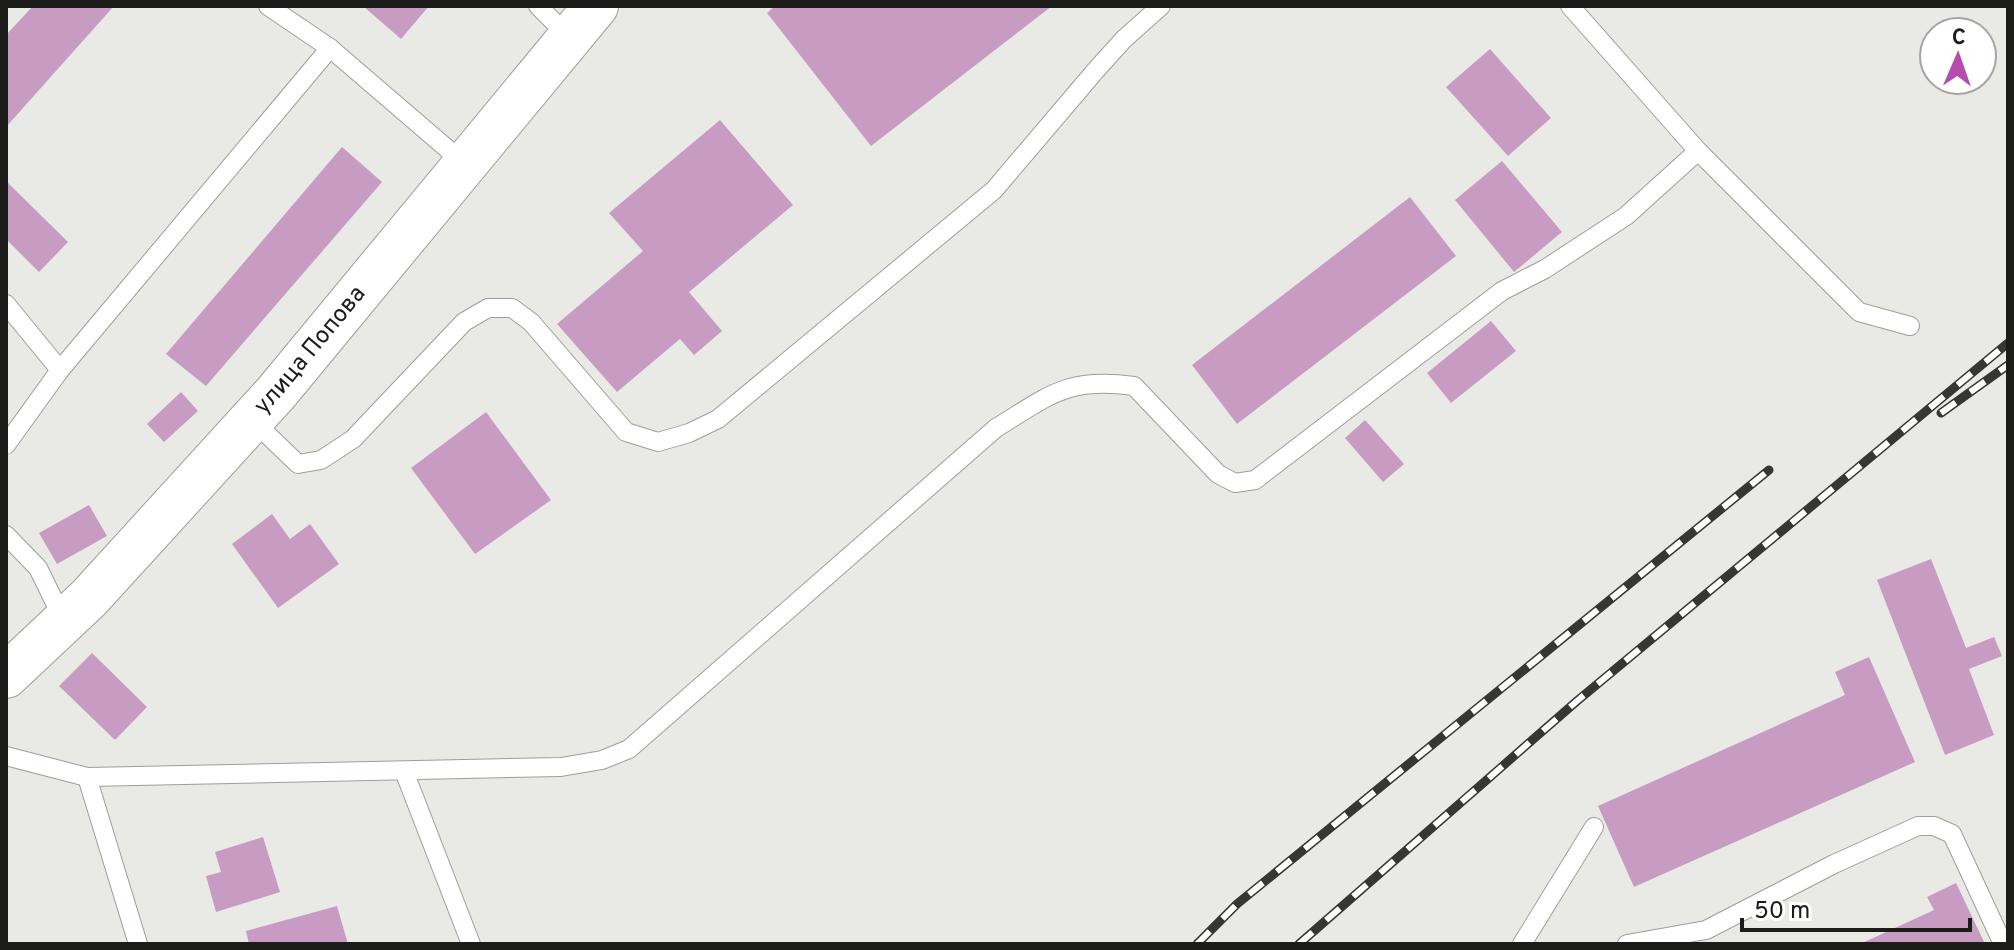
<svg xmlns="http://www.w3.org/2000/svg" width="2014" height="950" font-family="Overpass,sans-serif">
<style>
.building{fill:#c89cc2}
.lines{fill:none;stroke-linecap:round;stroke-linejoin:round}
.service-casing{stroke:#9d9e9a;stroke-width:20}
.tertiary-casing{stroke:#9d9e9a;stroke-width:46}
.service{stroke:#fff;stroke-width:18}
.tertiary{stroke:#fff;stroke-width:44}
.rail-casing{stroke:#363735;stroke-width:9}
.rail{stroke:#fff;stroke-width:6;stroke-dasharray:18;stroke-linecap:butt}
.labels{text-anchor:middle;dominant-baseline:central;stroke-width:6;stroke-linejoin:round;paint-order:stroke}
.street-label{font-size:24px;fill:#1c1d1b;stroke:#fff}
</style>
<rect width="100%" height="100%" fill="#e9eae5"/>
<g class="building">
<path d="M33,6H114L6,127V35Z"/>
<path d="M363,6H429L401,39Z"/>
<path d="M775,6H1052L871,146L767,13Z"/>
<path d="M1490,49L1551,118L1508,156L1446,87Z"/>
<path d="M720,120L793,205L689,292L722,331L694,355L680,339L617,392L557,324L643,251L609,213Z"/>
<path d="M342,147L382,182L206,386L166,354Z"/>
<path d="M1502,161L1562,232L1514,272L1455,200Z"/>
<path d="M6,181L68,242L39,272L6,239Z"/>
<path d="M1410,197L1456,256L1237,424L1192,365Z"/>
<path d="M1491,321L1516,351L1451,403L1427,373Z"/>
<path d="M181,392L198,411L164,442L147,424Z"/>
<path d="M486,412L551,500L475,554L411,468Z"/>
<path d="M1365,420L1404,464L1383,482L1345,438Z"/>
<path d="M89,505L107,536L57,564L39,533Z"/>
<path d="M272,514L290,539L310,524L339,564L278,608L232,544Z"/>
<path d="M1931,559L1966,648L1994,637L2002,656L1969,669L1994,735L1945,755L1877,580Z"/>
<path d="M92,653L147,707L115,740L59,686Z"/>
<path d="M1869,657L1915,762L1634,887L1598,806L1845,695L1835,672Z"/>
<path d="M263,837L280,892L216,912L206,876L221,872L215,852Z"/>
<path d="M1956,883L1985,944H1860L1934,910L1927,897Z"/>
<path d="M337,906L348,944H249L246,931Z"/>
</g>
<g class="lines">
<defs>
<g id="service">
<path d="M268,6L330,48L465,164"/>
<path d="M538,6L570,38"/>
<path d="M1570,6L1698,151L1859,312L1910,326"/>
<path d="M6,304L60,370"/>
<path d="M252,420L298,464L321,460L353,439L464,322L488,308H512L531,322L626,432L658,442L689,433L718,419L994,190L1096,70L1124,39L1161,6"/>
<path d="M6,445L60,370L330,48"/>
<path d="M6,535L38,568L64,621"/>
<path d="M6,756L87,777L561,767L602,760L629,749L996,428C1050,395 1067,377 1134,386L1218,474L1235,483L1255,480L1502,291L1545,269L1626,216L1698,151"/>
<path d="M404,771L471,944"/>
<path d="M87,777L138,944"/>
<path d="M1522,944L1594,827"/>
<path d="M1627,944L1706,930L1834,864L1918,826H1934L1952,834L2003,944"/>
</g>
<g id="tertiary">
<path id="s1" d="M6,676L89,598L276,393L596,6"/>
</g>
</defs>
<use href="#service" class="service-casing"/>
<use href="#tertiary" class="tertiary-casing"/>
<use href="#service" class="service"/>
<use href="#tertiary" class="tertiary"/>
<defs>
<g id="rail">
<path d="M1941,413L2008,365"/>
<path d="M1197,944L1237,904L1769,470"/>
<path d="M1299,944L1577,701L2008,343"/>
</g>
</defs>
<use href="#rail" class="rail-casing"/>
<use href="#rail" class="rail"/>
</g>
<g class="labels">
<g class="street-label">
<text stroke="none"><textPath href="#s1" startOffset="446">улица Попова</textPath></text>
</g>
</g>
<rect width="2014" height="950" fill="none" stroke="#1c1d1b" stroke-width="16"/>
<g transform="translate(1958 56) rotate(2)"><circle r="38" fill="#ffffff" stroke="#a4a5a4" stroke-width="2"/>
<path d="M0-6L14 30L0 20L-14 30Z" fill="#b64dae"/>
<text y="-12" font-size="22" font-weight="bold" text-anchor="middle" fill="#1c1d1b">С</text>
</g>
<path d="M1742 918v12h228v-12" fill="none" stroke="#1c1d1b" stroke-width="4"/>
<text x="1754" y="918" font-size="24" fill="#1c1d1b" stroke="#ffffff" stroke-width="6" paint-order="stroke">50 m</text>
</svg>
